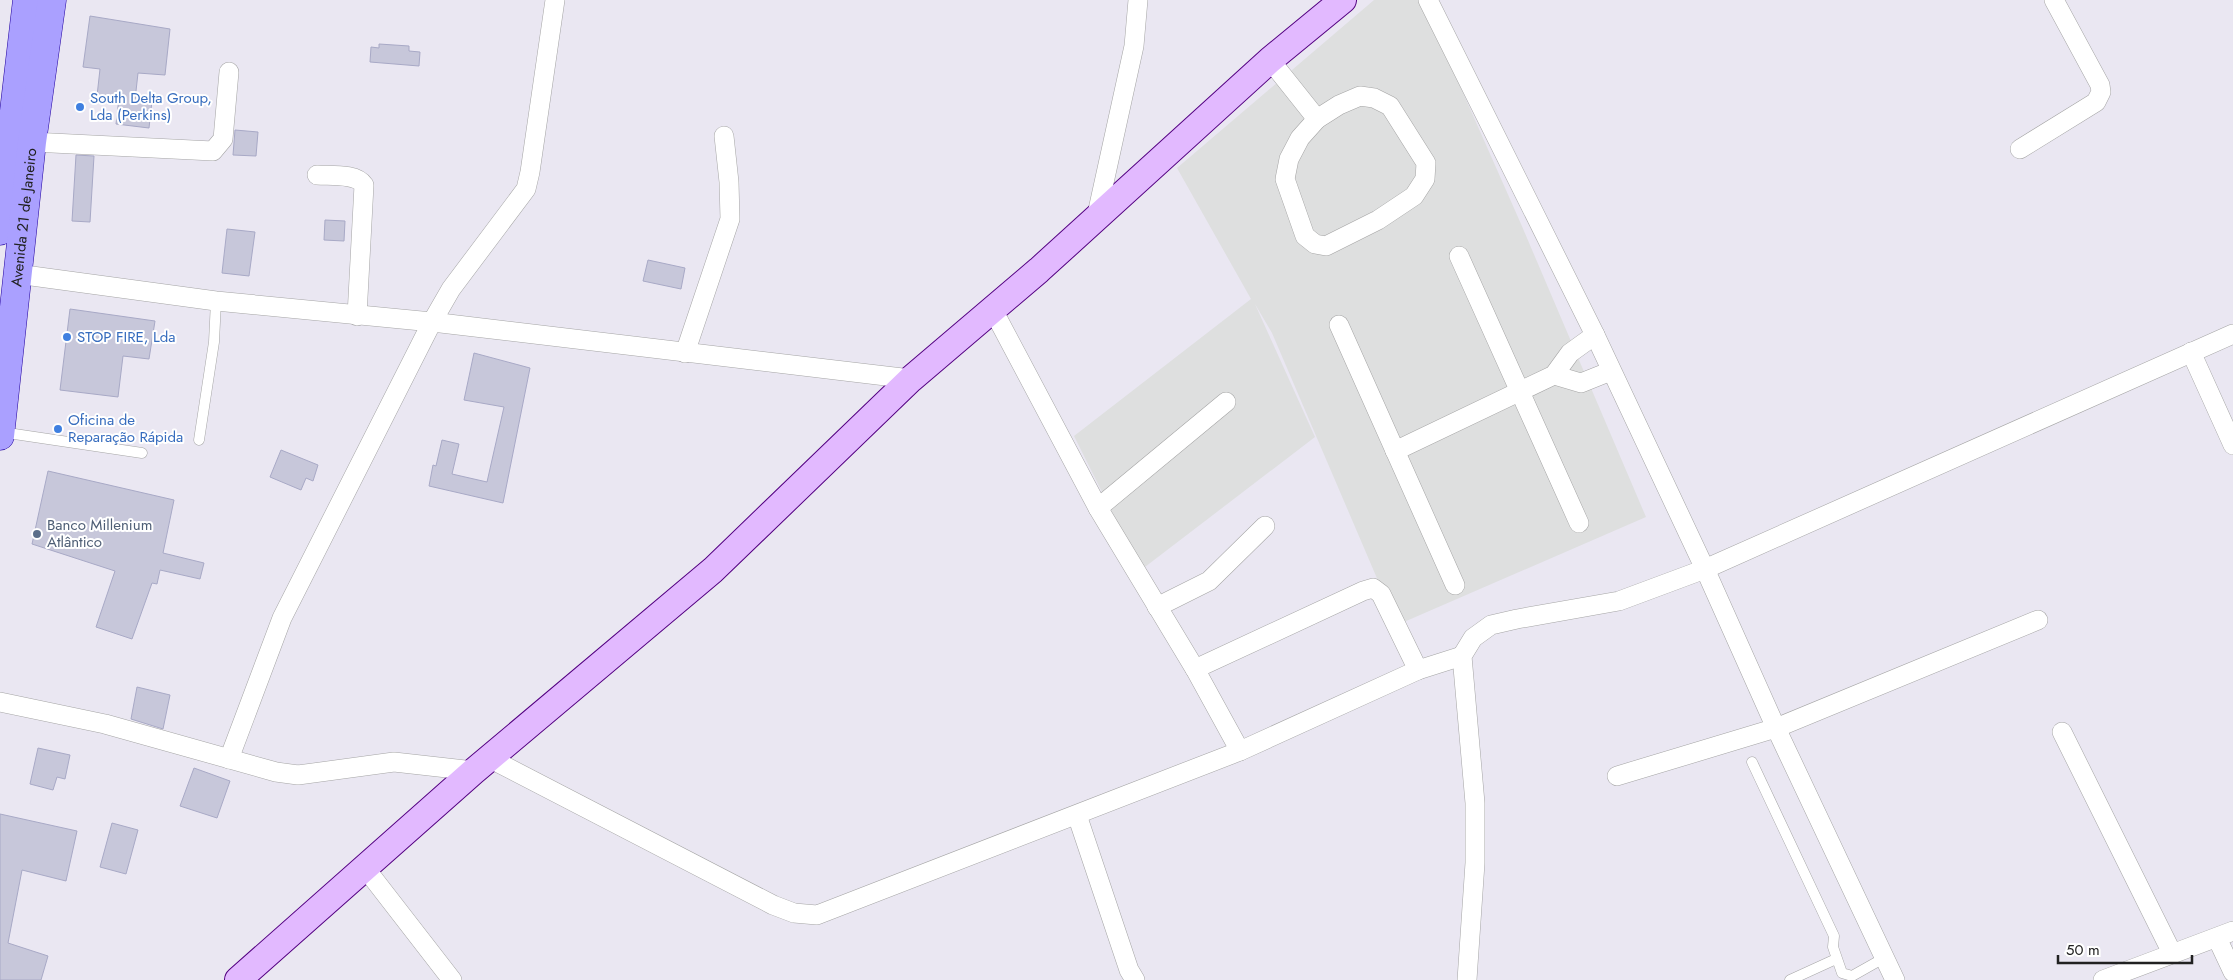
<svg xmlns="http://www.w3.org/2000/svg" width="2233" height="980" font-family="Jost,sans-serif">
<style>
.residential{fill:#dedfdf}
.building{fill:#c7c7da;stroke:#a8a9c6}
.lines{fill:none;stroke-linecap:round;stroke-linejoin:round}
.lane-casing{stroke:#a5a5a5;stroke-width:11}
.street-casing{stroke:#a5a5a5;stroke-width:20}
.secondary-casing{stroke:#530081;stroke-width:28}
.primary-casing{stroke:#21009f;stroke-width:29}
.lane{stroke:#fff;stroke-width:10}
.street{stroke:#fff;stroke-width:19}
.secondary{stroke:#e2b9ff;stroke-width:26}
.primary{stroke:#aaa0ff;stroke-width:28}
.shop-dot{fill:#3f7fe0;stroke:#fff;stroke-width:2}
.service-dot{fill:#5c6f8a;stroke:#fff;stroke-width:2}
.labels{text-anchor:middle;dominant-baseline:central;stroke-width:4;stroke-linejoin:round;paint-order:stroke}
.shop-label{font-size:15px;fill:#366cbe;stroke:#fff;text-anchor:start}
.street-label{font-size:15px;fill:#212121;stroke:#fff}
.service-label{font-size:15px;fill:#4e5e75;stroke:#fff;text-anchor:start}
</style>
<rect width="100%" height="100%" fill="#eae7f2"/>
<path class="residential" d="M1374,0H1422L1521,224L1646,517L1397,625L1272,333L1255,304L1315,437L1141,570L1074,436L1251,299L1177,168Z"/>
<g class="building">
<path d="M90,16L170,29L165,75L138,73L135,100L152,101L149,128L116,124L119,98L97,96L100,69L83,67Z"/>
<path d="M379,44L409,46V51L420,52L419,66L370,62L371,47L379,48Z"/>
<path d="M235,130L258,132L256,156L233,155Z"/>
<path d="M76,155L94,156L90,222L72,221Z"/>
<path d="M325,220L345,221L344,241L324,240Z"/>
<path d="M227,229L255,232L249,276L222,273Z"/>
<path d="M648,260L685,268L681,289L643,281Z"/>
<path d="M70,309L155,321L149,359L123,356L118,397L60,390Z"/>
<path d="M474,353L530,368L503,503L429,486L433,465L436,466L442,440L459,444L452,474L487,482L504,407L464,400Z"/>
<path d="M281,450L318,465L313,481L306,478L301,490L270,477Z"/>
<path d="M48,471L174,500L163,553L204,563L200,579L160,570L157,584L152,583L132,639L96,627L115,571L32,544Z"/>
<path d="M137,687L170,695L163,729L131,719Z"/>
<path d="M38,748L70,755L65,779L57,777L53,790L30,784Z"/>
<path d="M194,768L230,781L217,818L180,806Z"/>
<path d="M0,814L77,831L66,881L22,870L8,943L48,956L41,980H0Z"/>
<path d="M112,823L138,830L126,874L100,867Z"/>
</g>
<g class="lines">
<defs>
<g id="lane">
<path d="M1,432L142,453"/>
<path d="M199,440L214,342L216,301"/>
<path d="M1752,762L1834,936L1833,947L1842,973L1852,976L1884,958"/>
<path d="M1790,980L1836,959"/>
</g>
<g id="street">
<path d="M1428,0L1595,335L1705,569L1776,728L1895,980"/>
<path d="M1270,60L1317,119"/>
<path d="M1360,96L1374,98L1390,106L1426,163L1425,179L1414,196L1378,220L1326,246L1315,244L1305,236L1285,179L1289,159L1300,138L1317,119L1339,105Z"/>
<path d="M32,142L213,151L223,139L229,72"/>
<path d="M2020,149L2096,102L2101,92L2100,85L2054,0"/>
<path d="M317,175C331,176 356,173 364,185L357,316"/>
<path d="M1096,219L1134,46L1138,0"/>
<path d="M1459,256L1579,523"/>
<path d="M17,274L216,301L432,322L911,379"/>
<path d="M993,310L1098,508L1195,669L1240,751"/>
<path d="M1339,325L1455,585"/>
<path d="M2191,352L2233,445"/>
<path d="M685,353L730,219L729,182L724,136"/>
<path d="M1554,375L1581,383L1611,371"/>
<path d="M1395,451L1554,375L1570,353L1595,335"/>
<path d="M1098,508L1226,402"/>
<path d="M1157,607L1209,581L1265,526"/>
<path d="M1195,669L1363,591L1373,588L1381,594L1418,670"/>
<path d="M0,702L105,724L276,772L298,775L394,762L474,771"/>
<path d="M2062,732L2172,953"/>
<path d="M229,759L282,618L432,322L451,289L526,189L530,172L555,0"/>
<path d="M491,759L773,905L794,913L817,915L1240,751L1418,670L1462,656"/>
<path d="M1617,776L1776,728L2038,620"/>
<path d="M1077,815L1129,970L1135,980"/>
<path d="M366,869L452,980"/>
<path d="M2217,938L2233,972"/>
<path d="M1467,980L1475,863V803L1462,656L1473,638L1491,625L1517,619L1619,601L1705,569L2233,334"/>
<path d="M2103,980L2233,931"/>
</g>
<path id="secondary" d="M238,980L474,771L713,570L911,379L1039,270L1270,60L1343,0"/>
<g id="primary">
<path d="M0,231L27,0"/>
<path id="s1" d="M0,436L32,142L52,0"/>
</g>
</defs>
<use href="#lane" class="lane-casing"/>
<use href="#street" class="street-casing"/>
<use href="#secondary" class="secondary-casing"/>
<use href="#primary" class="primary-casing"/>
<use href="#lane" class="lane"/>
<use href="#street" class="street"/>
<use href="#secondary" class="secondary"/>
<use href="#primary" class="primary"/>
</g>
<g class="shop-dot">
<circle cx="80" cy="107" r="5"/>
<circle cx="67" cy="337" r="5"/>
<circle cx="58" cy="429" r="5"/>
</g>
<circle class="service-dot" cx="37" cy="534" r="5"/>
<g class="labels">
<g class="shop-label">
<text x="90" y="98">South Delta Group,<tspan x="90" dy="17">Lda (Perkins)</tspan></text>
<text x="77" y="337">STOP FIRE, Lda</text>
<text x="68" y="420">Oficina de<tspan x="68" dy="17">Reparação Rápida</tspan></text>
</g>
<g class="street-label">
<text stroke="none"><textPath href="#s1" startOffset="220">Avenida 21 de Janeiro</textPath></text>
</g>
<g class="service-label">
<text x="47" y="525">Banco Millenium<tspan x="47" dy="17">Atlântico</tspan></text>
</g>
</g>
<path d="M2058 955v8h134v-8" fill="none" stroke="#212121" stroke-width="2.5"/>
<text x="2066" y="955" font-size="15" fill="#212121" stroke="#ffffff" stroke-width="4" paint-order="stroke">50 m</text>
</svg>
